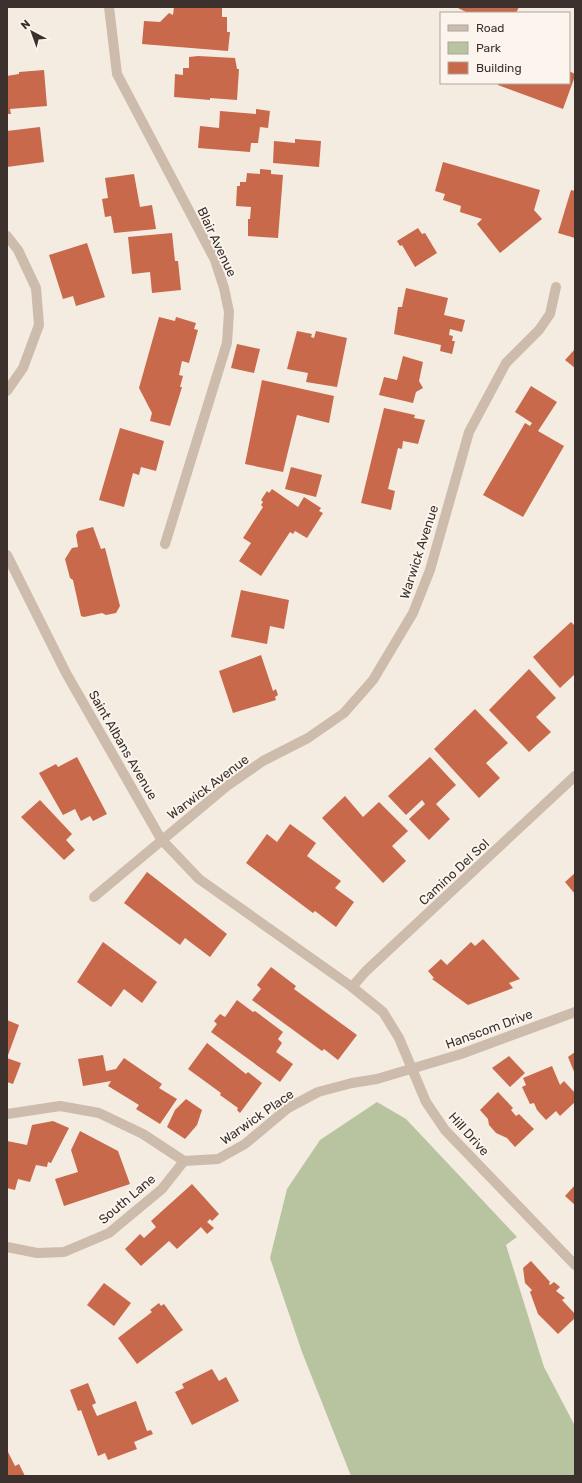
<svg xmlns="http://www.w3.org/2000/svg" width="582" height="1483" font-family="Rubik,sans-serif">
<style>
.green{fill:#b8c4a0}
.building{fill:#c8694b}
.lines{fill:none;stroke-linecap:round;stroke-linejoin:round}
.minor{stroke:#cdbbac;stroke-width:10}
.labels{text-anchor:middle;dominant-baseline:central;stroke-width:4;stroke-linejoin:round;paint-order:stroke}
.street-label{font-size:13px;fill:#3b302b;stroke:#fbf5ee}
</style>
<rect width="100%" height="100%" fill="#f4ebe1"/>
<path class="green" d="M377,1102L406,1119L517,1237L506,1245L544,1367L575,1426V1476H351L302,1352L270,1258L287,1189L320,1140Z"/>
<g class="building">
<path d="M174,7H222V17H227V32H230L228,51L142,44L144,21L160,22L169,13L173,15Z"/>
<path d="M456,7H519L516,13H468Z"/>
<path d="M198,56L235,58L237,69H239L237,100L210,98V100L174,97L175,74L183,75V68H189V57Z"/>
<path d="M44,70L47,106L10,109L11,114H7V76L19,74V72Z"/>
<path d="M569,71L575,74V76L563,109L498,85L499,83H569Z"/>
<path d="M256,109L270,111L268,128L260,127L258,143H251L250,152L198,148L200,126L219,128L220,111L256,114Z"/>
<path d="M40,127L44,162L7,167V131Z"/>
<path d="M295,139L321,141L319,167L273,163L274,141L295,143Z"/>
<path d="M443,162L540,190L534,210L542,219L500,253L477,224L482,219L460,212L461,206L443,200L445,194L435,191Z"/>
<path d="M260,169L271,170V174L283,175L278,238L248,236V219H250L251,207L236,206L237,186H240V182H246L247,173L260,174Z"/>
<path d="M134,174L140,207L152,205L156,229L114,233L111,216L105,217L102,199L108,198L105,178Z"/>
<path d="M571,190L575,191V238L558,233Z"/>
<path d="M418,228L422,234L425,233L437,253L415,267L402,245L400,246L397,241Z"/>
<path d="M172,233L175,261H178L181,290L152,293L150,272L132,274L128,237Z"/>
<path d="M87,243L105,297L76,306L73,296L63,299L49,255Z"/>
<path d="M406,288L448,298L444,315L465,320L462,332L450,329L449,335L453,336L452,341H455L452,354L440,351L441,345L394,334L398,307H402Z"/>
<path d="M159,317L175,321L176,317L196,323L194,329L198,330L189,363L182,361L179,375L183,376L180,387H182L170,426L150,421L152,413L139,388Z"/>
<path d="M297,331L312,334L311,337L314,338L316,331L347,338L337,387L306,382L308,373L287,369Z"/>
<path d="M237,344L260,349L254,373L231,368Z"/>
<path d="M575,349V368L565,360Z"/>
<path d="M403,356L423,362L419,381L423,388L416,392L413,403L379,395L384,377L397,380Z"/>
<path d="M262,380L334,396L329,423L297,415L283,472L245,464Z"/>
<path d="M531,386L557,402L538,431L564,446L523,517L483,495L525,423L530,426L532,423L515,412Z"/>
<path d="M384,408L415,415L414,418L425,420L418,444L403,441L402,449L398,448L388,489L395,491L391,510L361,503Z"/>
<path d="M120,428L164,441L156,471L141,467L139,475L133,473L124,507L99,500Z"/>
<path d="M291,467L322,475L316,497L285,489Z"/>
<path d="M272,489L298,507L304,497L321,508L319,511L323,513L307,538L295,531L293,534L290,532L261,576L239,561L251,543L243,538L263,507L261,505L263,502L261,500L267,491L269,493Z"/>
<path d="M93,527L101,549L105,548L120,606L116,613L106,615L102,613L84,617L81,616L73,580L70,578L65,559L72,548L78,547L76,535L78,531Z"/>
<path d="M241,590L289,600L284,629L270,626L267,644L231,637Z"/>
<path d="M571,622L575,626V674L560,688L533,657Z"/>
<path d="M261,655L273,691L276,689L278,695L275,697L276,700L233,713L219,671Z"/>
<path d="M529,669L556,698L536,717L551,732L529,752L489,710Z"/>
<path d="M475,709L508,743L486,763L500,778L479,798L434,749Z"/>
<path d="M77,757L107,814L93,821L90,816L81,821L75,809L63,815L39,773L56,764L58,767Z"/>
<path d="M430,757L456,785L436,804L450,819L429,840L409,819L425,804L422,800L406,815L388,796Z"/>
<path d="M345,796L363,817L379,802L408,831L392,846L406,861L383,883L322,818Z"/>
<path d="M40,800L72,834L66,840L75,850L64,860L21,817Z"/>
<path d="M290,824L316,843L307,856L341,881L335,888L354,902L336,927L315,911L313,913L246,863L267,834L277,842Z"/>
<path d="M147,872L227,934L210,957L185,938L180,945L124,903Z"/>
<path d="M575,873V894L565,882Z"/>
<path d="M483,939L520,979L509,983L513,988L468,1005L432,979L434,978L428,971L441,959L447,965L471,942L475,946Z"/>
<path d="M103,942L157,982L142,1003L124,989L111,1007L77,982Z"/>
<path d="M271,967L296,986L294,989L357,1035L338,1060L324,1049L322,1051L252,1000L261,989L257,985Z"/>
<path d="M237,1000L253,1012L255,1011L283,1032L278,1039L282,1043L276,1052L293,1064L280,1082L211,1032L217,1024L214,1021L220,1014L225,1017Z"/>
<path d="M7,1020L19,1025L7,1058L21,1063L13,1084L7,1082Z"/>
<path d="M207,1043L246,1074L248,1072L262,1083L240,1113L237,1110L238,1108L220,1095L221,1093L188,1069Z"/>
<path d="M575,1052V1074L568,1057Z"/>
<path d="M103,1055L106,1071L116,1069L124,1058L162,1084L159,1088L177,1099L160,1124L136,1109L139,1105L108,1086L111,1081L83,1086L78,1059Z"/>
<path d="M509,1056L525,1073L510,1087L492,1068Z"/>
<path d="M552,1066L560,1085L564,1081L575,1093V1102L560,1116L556,1111L546,1120L537,1110L534,1103L530,1104L522,1087L526,1085L523,1078Z"/>
<path d="M498,1092L513,1108L511,1110L516,1116L519,1114L534,1129L515,1147L507,1138L496,1133L489,1125L488,1119L480,1110Z"/>
<path d="M186,1099L202,1110L197,1125L185,1139L167,1127L175,1110Z"/>
<path d="M53,1121L69,1128L51,1163L48,1162L47,1167L36,1165L30,1182L18,1179L15,1190L7,1188V1141L27,1145L32,1125Z"/>
<path d="M80,1131L118,1151L130,1184L64,1206L55,1179L78,1172L71,1150Z"/>
<path d="M192,1184L219,1214L212,1221L210,1219L207,1222L214,1228L207,1234L201,1227L177,1249L169,1241L141,1266L125,1249L140,1234L144,1238L156,1227L151,1221Z"/>
<path d="M575,1185V1205L565,1196Z"/>
<path d="M531,1261L550,1282L549,1284L550,1285L554,1282L560,1287L556,1291L565,1298L562,1300L575,1314V1318L558,1334L538,1314L530,1292L532,1290L525,1283L523,1268Z"/>
<path d="M104,1283L131,1303L114,1326L87,1305Z"/>
<path d="M159,1303L161,1306L164,1304L183,1330L137,1364L118,1338L152,1312L150,1310Z"/>
<path d="M212,1369L219,1381L226,1377L239,1401L192,1425L175,1392L184,1388L182,1384Z"/>
<path d="M88,1383L96,1403L92,1405L97,1416L136,1401L147,1431L151,1430L153,1434L134,1442L137,1449L108,1460L105,1453L98,1456L81,1410L78,1411L70,1390Z"/>
<path d="M7,1450L15,1466L19,1464L25,1476H7Z"/>
</g>
<g class="lines">
<g class="minor">
<path d="M109,7L117,74L215,260L224,288L229,312L227,343L165,544"/>
<path d="M7,236L18,250L36,288L39,325L23,368L7,391"/>
<path d="M7,555L66,673L161,839L199,879L352,987L383,1012L399,1038L426,1102L445,1130L575,1265"/>
<path d="M94,897L227,786L263,761L308,738L344,713L373,680L413,613L430,570L469,432L506,363L539,330L550,314L556,287"/>
<path d="M352,987L366,971L575,776"/>
<path d="M7,1114L60,1106L99,1113L143,1134L184,1161L218,1159L245,1144L288,1108L318,1092L352,1083L377,1079L461,1054L575,1012"/>
<path d="M7,1247L37,1253L64,1252L109,1233L162,1189L184,1161"/>
</g>
</g>
<g class="labels">
<g class="street-label">
<text transform="translate(217 242) rotate(65)">Blair Avenue</text>
<text transform="translate(419 552) rotate(-72)">Warwick Avenue</text>
<text transform="translate(123 745) rotate(60)">Saint Albans Avenue</text>
<text transform="translate(208 787) rotate(-37)">Warwick Avenue</text>
<text transform="translate(454 872) rotate(-43)">Camino Del Sol</text>
<text transform="translate(489 1029) rotate(-20)">Hanscom Drive</text>
<text transform="translate(257 1117) rotate(-35)">Warwick Place</text>
<text transform="translate(469 1134) rotate(48)">Hill Drive</text>
<text transform="translate(127 1199) rotate(-40)">South Lane</text>
</g>
</g>
<rect width="582" height="1483" fill="none" stroke="#3b302b" stroke-width="16"/>
<rect x="440" y="12" width="130" height="72" fill="#fbf5ee" stroke="#aea6a0"/>
<rect x="448" y="25" width="20" height="6" fill="#cdbbac" stroke="#aea6a0"/>
<text x="476" y="32" font-size="12" fill="#3b302b">Road</text>
<rect x="448" y="42" width="20" height="12" fill="#b8c4a0" stroke="#aea6a0"/>
<text x="476" y="52" font-size="12" fill="#3b302b">Park</text>
<rect x="448" y="62" width="20" height="12" fill="#c8694b" stroke="#aea6a0"/>
<text x="476" y="72" font-size="12" fill="#3b302b">Building</text>
<g transform="translate(32 32) rotate(319)" stroke="#fbf5ee" stroke-width="3" paint-order="stroke">
<path d="M0-3L7 15L0 10L-7 15Z" fill="#3b302b"/>
<text y="-6" font-size="11" font-weight="bold" text-anchor="middle" fill="#3b302b">N</text>
</g>
</svg>
